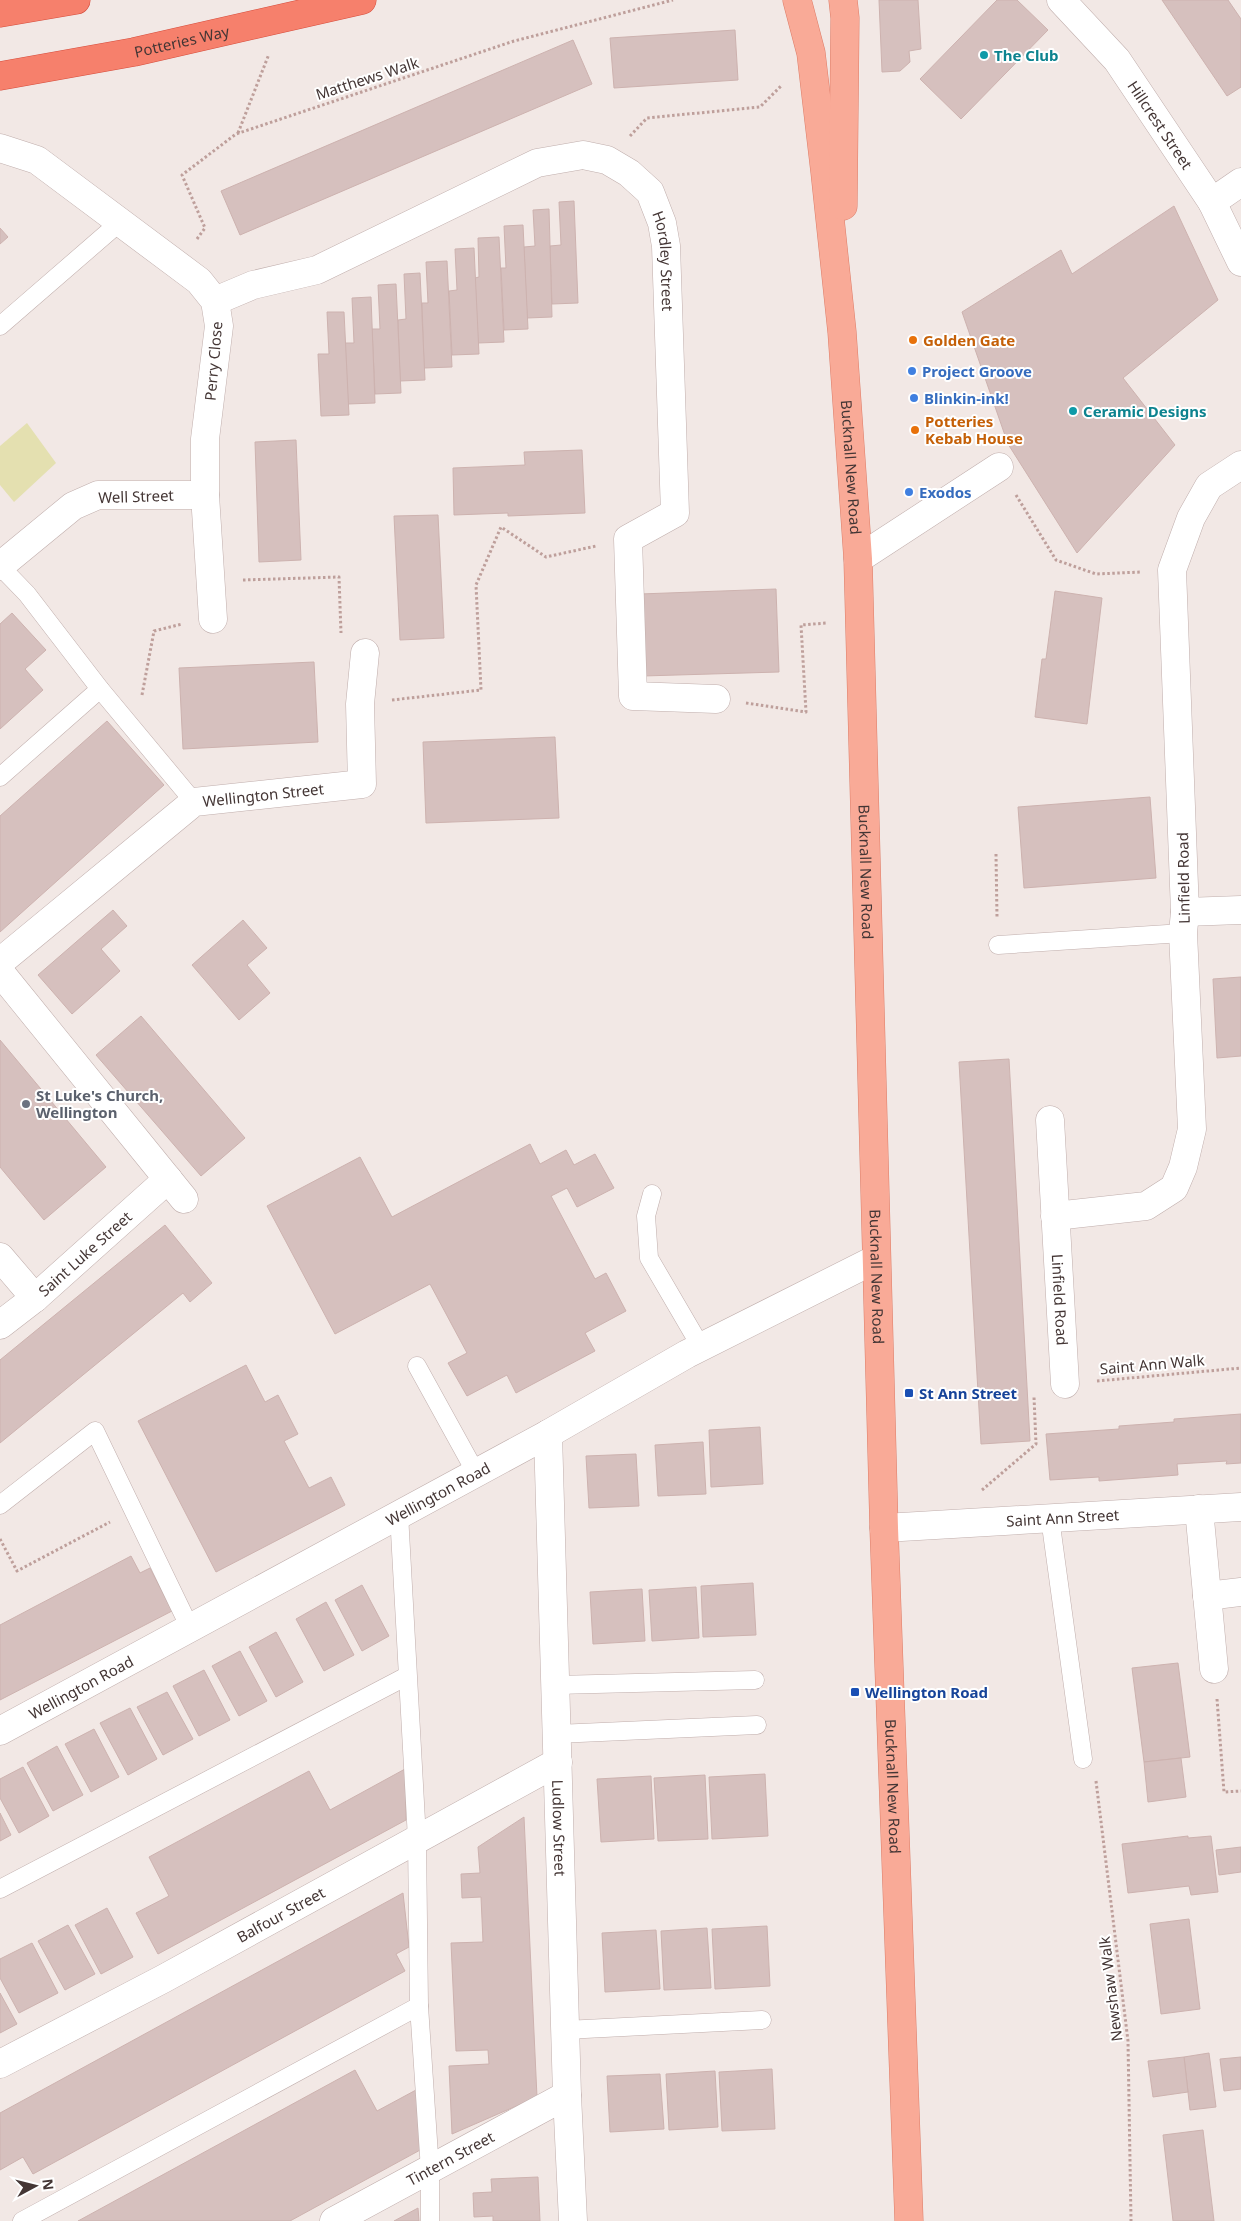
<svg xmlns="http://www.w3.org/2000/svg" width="1241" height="2221" font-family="'Noto Sans',sans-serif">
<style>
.green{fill:#e4e0b0}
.building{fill:#d6c0be;stroke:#cdb2af}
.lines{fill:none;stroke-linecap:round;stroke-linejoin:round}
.lane-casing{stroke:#c0aeac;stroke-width:19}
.street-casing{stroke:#c0aeac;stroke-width:29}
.primary-casing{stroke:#dd7d68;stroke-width:29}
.highway-casing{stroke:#d54d3d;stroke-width:29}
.path{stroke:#be9f9b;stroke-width:3;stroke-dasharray:2.5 2.5;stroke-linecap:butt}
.lane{stroke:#fff;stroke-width:18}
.street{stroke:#fff;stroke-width:28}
.primary{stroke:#f9aa97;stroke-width:28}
.highway{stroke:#f6806c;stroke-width:28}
.culture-dot{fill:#0f9aa8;stroke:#fff;stroke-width:2}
.food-dot{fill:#e8710a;stroke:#fff;stroke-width:2}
.shop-dot{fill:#3f7fe0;stroke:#fff;stroke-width:2}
.worship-dot{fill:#6b7280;stroke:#fff;stroke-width:2}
.transit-dot{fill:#1a4fb4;stroke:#fff;stroke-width:2}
.labels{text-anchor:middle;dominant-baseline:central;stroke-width:4;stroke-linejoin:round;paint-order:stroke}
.street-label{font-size:15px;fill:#443635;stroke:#fff}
.culture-label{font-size:15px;font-weight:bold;fill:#0d838f;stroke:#fff;text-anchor:start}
.food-label{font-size:15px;font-weight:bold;fill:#c56008;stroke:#fff;text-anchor:start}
.shop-label{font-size:15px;font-weight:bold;fill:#366cbe;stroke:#fff;text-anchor:start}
.worship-label{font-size:15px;font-weight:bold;fill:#5b616d;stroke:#fff;text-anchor:start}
.transit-label{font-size:15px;font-weight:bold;fill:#164399;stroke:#fff;text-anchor:start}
</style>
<rect width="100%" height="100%" fill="#f2e8e5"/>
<path class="green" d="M27,423L56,463L14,502L0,485V446Z"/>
<g class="building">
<path d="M879,0H918L921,49L909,51L910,62L900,71L882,72Z"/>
<path d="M997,0H1017L1048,30L961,119L920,79Z"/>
<path d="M1162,0H1228L1241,19V87L1227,96Z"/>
<path d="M735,30L738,80L614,88L610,38Z"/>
<path d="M573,40L592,84L240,235L221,191Z"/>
<path d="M574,201L578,303L552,304L550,246L561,245L559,202Z"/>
<path d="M1174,206L1218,300L1123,378L1175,445L1077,553L1008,444L962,312L1061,250L1072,274Z"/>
<path d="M549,209L552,317L527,318L524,247L535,246L533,210Z"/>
<path d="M523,225L528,329L504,330L501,268H506L504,226Z"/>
<path d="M0,228L8,237L0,244Z"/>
<path d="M499,237L504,342L478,343L475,278L479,277L478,238Z"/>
<path d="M474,248L479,354L452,355L449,291L457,290L455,249Z"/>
<path d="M447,261L452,367L424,368L422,303H428L426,262Z"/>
<path d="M420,273L425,380L400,381L398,320L406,319L404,274Z"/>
<path d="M396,284L401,393L375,394L372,329H380L378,285Z"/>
<path d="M371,297L375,403L348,404L345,343H354L352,298Z"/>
<path d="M327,312H344L349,415L321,416L318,354H329Z"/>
<path d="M296,440L301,560L259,562L255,442Z"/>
<path d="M582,450L585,513L508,516V513L454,515L453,468L525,465L524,452Z"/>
<path d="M438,515L444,638L400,640L394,516Z"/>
<path d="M776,589L779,672L643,676L640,594Z"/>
<path d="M1055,591L1102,598L1087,724L1035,717L1042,659H1046Z"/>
<path d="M12,613L46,650L25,669L43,690L0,729V624Z"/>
<path d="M314,662L318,742L183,749L179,668Z"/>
<path d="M107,721L164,785L0,932V816Z"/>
<path d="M555,737L559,818L426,823L423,742Z"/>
<path d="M1150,797L1156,878L1024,888L1018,807Z"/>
<path d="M113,910L127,926L101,949L120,971L72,1014L38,975Z"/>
<path d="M243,920L267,948L247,965L270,993L239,1020L192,965Z"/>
<path d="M1241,977V1056L1217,1058L1213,979Z"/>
<path d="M141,1016L245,1138L201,1176L96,1055Z"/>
<path d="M0,1040L106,1167L44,1220L0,1167Z"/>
<path d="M1009,1059L1030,1441L981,1444L959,1062Z"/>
<path d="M530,1144L540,1164L566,1150L574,1165L595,1154L614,1188L577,1207L567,1188L551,1196L595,1279L606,1273L626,1311L585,1333L595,1351L516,1393L507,1375L467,1396L448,1363L467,1353L430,1284L335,1334L267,1206L360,1157L392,1217Z"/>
<path d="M165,1225L212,1283L190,1302L183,1293L0,1443V1360Z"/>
<path d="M246,1365L265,1402L278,1395L298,1434L284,1441L309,1488L331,1477L345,1505L216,1572L138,1421Z"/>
<path d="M1241,1414V1463L1226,1464L1227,1461L1177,1464L1178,1475L1099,1481V1477L1050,1480L1046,1434L1119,1429V1426L1174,1422V1419Z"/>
<path d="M760,1427L763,1484L711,1487L709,1430Z"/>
<path d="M703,1442L706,1494L658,1496L655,1445Z"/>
<path d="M636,1454L639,1506L589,1508L586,1456Z"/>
<path d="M131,1556L140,1573L150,1568L172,1611L0,1700V1625Z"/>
<path d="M753,1583L756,1635L703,1637L701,1586Z"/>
<path d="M362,1585L389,1636L362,1651L335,1600Z"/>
<path d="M696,1587L699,1638L652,1641L649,1590Z"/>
<path d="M642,1589L645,1641L593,1644L590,1592Z"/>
<path d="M326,1602L354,1655L324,1671L296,1619Z"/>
<path d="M276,1632L303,1682L276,1697L249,1647Z"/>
<path d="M240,1651L267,1701L239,1716L212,1666Z"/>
<path d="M1178,1663L1190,1757L1144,1762L1132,1668Z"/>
<path d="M204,1670L230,1720L199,1736L173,1686Z"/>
<path d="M167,1692L193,1739L163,1755L137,1707Z"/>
<path d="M130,1708L157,1759L128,1775L100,1723Z"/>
<path d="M94,1729L119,1777L91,1792L65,1744Z"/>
<path d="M57,1746L83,1795L53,1811L27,1763Z"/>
<path d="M1181,1758L1186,1797L1148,1802L1144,1762Z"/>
<path d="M23,1767L49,1816L19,1833L0,1798V1779Z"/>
<path d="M405,1769L406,1820L158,1954L136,1913L169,1896L149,1857L309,1771L330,1810Z"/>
<path d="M765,1774L768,1836L712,1839L709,1777Z"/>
<path d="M705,1775L708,1839L658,1841L654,1778Z"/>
<path d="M651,1776L654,1839L601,1842L597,1779Z"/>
<path d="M0,1813L11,1835L0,1841Z"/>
<path d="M524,1817L537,2097L452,2134L449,2066L489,2064L488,2050L456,2051L451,1943L483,1942L481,1897L462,1898L461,1874L480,1873L478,1847Z"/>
<path d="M1188,1836V1838L1211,1836L1218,1892L1191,1895L1189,1886L1128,1893L1122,1844Z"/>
<path d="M1241,1847V1872L1219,1875L1216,1850Z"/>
<path d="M403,1893L409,1947L396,1954L405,1971L33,2174L23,2157L0,2170V2113Z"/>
<path d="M107,1908L133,1957L101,1974L75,1925Z"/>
<path d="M1189,1919L1200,2009L1161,2014L1150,1924Z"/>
<path d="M68,1925L95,1974L65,1990L38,1941Z"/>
<path d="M767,1926L770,1986L715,1989L712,1929Z"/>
<path d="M707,1928L711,1988L664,1990L661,1931Z"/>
<path d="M656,1930L660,1989L605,1992L602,1933Z"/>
<path d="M32,1943L58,1993L19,2013L0,1978V1959Z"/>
<path d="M0,1993L17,2024L0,2033Z"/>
<path d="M1209,2053L1216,2107L1190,2110L1184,2057Z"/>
<path d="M1184,2057L1188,2092L1153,2097L1148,2061Z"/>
<path d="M1241,2057V2089L1224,2091L1220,2059Z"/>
<path d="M772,2069L775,2129L722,2131L719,2072Z"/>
<path d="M355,2070L377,2111L416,2090L422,2149L290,2221H78Z"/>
<path d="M715,2071L718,2127L669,2130L666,2074Z"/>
<path d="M660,2074L664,2129L610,2132L607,2076Z"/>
<path d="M1203,2130L1214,2221H1173L1163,2135Z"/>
<path d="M538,2177L540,2221H493V2216L474,2217L473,2193L492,2192L491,2179Z"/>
<path d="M418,2208L419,2221H394Z"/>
</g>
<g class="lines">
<defs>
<g id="lane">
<path d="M0,326L120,222"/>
<path d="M0,566L27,594L100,689L194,802"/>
<path d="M0,777L100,689"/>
<path d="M998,945L1183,933"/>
<path d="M652,1194L646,1216L649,1258L701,1347"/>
<path d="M417,1366L476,1473"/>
<path d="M0,1505L95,1431L190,1628"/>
<path d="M399,1514L417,1839L419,2006L430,2170V2221"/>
<path d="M1050,1518L1083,1759"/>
<path d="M556,1685L755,1680"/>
<path d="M557,1734L757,1725"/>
<path d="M0,1889L407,1676"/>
<path d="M565,2030L762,2020"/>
<path d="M22,2221L419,2006"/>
</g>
<g id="street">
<path id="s1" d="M1061,0L1117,60L1212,202L1241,262"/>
<path d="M0,148L37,160L199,281L215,301L219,326L205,439V495L213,619"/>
<path d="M1212,202L1241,182"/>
<path id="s2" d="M215,301L253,285L317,270L537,163L583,155L607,160L629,173L650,192L662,223L666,246L675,513L628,539L633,696L716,699"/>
<path d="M858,559L999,467"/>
<path d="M0,566L73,506L98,495H205"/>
<path d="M1185,912L1241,910"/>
<path id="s3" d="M0,962L194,802L362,784L360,704L365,653"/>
<path d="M0,972L184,1199"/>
<path id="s4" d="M1050,1120L1065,1384"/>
<path d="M1055,1216L1146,1206L1174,1188L1183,1167L1192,1129L1183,933L1185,912L1172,570L1191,518L1209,486L1241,465"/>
<path d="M0,1257L35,1298"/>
<path id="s5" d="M0,1325L35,1298L168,1179"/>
<path id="s6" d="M548,1434L567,2095L573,2221"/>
<path d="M1199,1509L1214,1669"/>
<path id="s7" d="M884,1528L1241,1507"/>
<path d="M1207,1596L1241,1592"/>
<path id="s8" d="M0,1731L548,1434L687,1354L876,1259"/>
<path id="s9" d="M0,2064L163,1979L558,1762"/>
<path id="s10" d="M334,2221L567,2095"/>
</g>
<g id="primary">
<path id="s11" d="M797,0L811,53L825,172L842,332L858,559L884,1528L909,2221"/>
<path d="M843,0L845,18L843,206"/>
</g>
<g id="highway">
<path d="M0,13L76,0"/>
<path id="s12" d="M0,76L134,52L362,0"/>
</g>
</defs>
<use href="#lane" class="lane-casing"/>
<use href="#street" class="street-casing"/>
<use href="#primary" class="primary-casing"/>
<use href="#highway" class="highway-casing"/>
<g class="path">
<path d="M238,133L269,54"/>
<path d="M630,136L647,118L760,107L782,85"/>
<path d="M197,239L205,228L182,175L236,134L514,41L673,0"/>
<path d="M1016,495L1056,560L1096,574L1141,572"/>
<path d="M243,580L339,577L341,633"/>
<path d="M142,695L154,631L182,624"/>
<path d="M392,700L481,690L476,585L501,527L546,557L596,546"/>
<path d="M746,703L806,712L801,625L827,623"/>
<path d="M996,854L997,917"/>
<path d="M1097,1381L1241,1368"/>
<path d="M982,1490L1036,1444L1034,1397"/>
<path d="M0,1539L17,1571L110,1522"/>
<path d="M1217,1699L1224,1792L1241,1791"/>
<path d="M1096,1781L1128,2041L1131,2221"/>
</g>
<use href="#lane" class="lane"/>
<use href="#street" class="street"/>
<use href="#primary" class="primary"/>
<use href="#highway" class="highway"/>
</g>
<g class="culture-dot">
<circle cx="984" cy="55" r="5"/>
<circle cx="1073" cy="411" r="5"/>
</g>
<g class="food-dot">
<circle cx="913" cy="340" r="5"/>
<circle cx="915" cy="430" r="5"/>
</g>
<g class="shop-dot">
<circle cx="912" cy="371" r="5"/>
<circle cx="914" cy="398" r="5"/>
<circle cx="909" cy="492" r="5"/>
</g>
<circle class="worship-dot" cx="26" cy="1104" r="5"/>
<g class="transit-dot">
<rect x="904" y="1388" width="10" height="10" rx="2.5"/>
<rect x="850" y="1687" width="10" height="10" rx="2.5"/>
</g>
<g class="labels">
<g class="street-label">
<text stroke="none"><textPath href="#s12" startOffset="185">Potteries Way</textPath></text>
<text transform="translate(367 78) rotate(-18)">Matthews Walk</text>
<text stroke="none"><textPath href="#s1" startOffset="160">Hillcrest Street</textPath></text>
<text stroke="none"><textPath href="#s2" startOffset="548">Hordley Street</textPath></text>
<text transform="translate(213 361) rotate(-85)">Perry Close</text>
<text stroke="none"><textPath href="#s11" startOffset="471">Bucknall New Road</textPath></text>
<text transform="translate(136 496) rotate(-2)">Well Street</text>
<text stroke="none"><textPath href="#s3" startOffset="321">Wellington Street</textPath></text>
<text stroke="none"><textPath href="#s11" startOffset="876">Bucknall New Road</textPath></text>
<text transform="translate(1183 878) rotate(-91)">Linfield Road</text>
<text stroke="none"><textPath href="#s5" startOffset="111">Saint Luke Street</textPath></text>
<text stroke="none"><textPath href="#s11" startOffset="1281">Bucknall New Road</textPath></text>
<text stroke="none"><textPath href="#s4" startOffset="180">Linfield Road</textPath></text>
<text transform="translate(1152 1364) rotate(-5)">Saint Ann Walk</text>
<text stroke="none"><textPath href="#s8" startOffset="498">Wellington Road</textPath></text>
<text stroke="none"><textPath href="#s7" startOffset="179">Saint Ann Street</textPath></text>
<text stroke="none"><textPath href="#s8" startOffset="92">Wellington Road</textPath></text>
<text stroke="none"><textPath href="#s11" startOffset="1791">Bucknall New Road</textPath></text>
<text stroke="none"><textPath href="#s6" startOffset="394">Ludlow Street</textPath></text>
<text stroke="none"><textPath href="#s9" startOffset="318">Balfour Street</textPath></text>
<text transform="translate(1110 1989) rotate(-97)">Newshaw Walk</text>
<text stroke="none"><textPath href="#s10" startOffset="132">Tintern Street</textPath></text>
</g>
<g class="culture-label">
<text x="994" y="55">The Club</text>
<text x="1083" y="411">Ceramic Designs</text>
</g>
<g class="food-label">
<text x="923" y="340">Golden Gate</text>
<text x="925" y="421">Potteries<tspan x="925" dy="17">Kebab House</tspan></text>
</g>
<g class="shop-label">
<text x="922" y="371">Project Groove</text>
<text x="924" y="398">Blinkin-ink!</text>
<text x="919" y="492">Exodos</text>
</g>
<g class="worship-label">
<text x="36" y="1095">St Luke's Church,<tspan x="36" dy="17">Wellington</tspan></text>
</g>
<g class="transit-label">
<text x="919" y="1393">St Ann Street</text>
<text x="865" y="1692">Wellington Road</text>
</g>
</g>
<g transform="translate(35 2186) rotate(83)" stroke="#ffffff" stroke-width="4" paint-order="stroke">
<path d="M0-4L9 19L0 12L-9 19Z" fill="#443635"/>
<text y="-8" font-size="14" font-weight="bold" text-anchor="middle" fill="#443635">N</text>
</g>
</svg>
